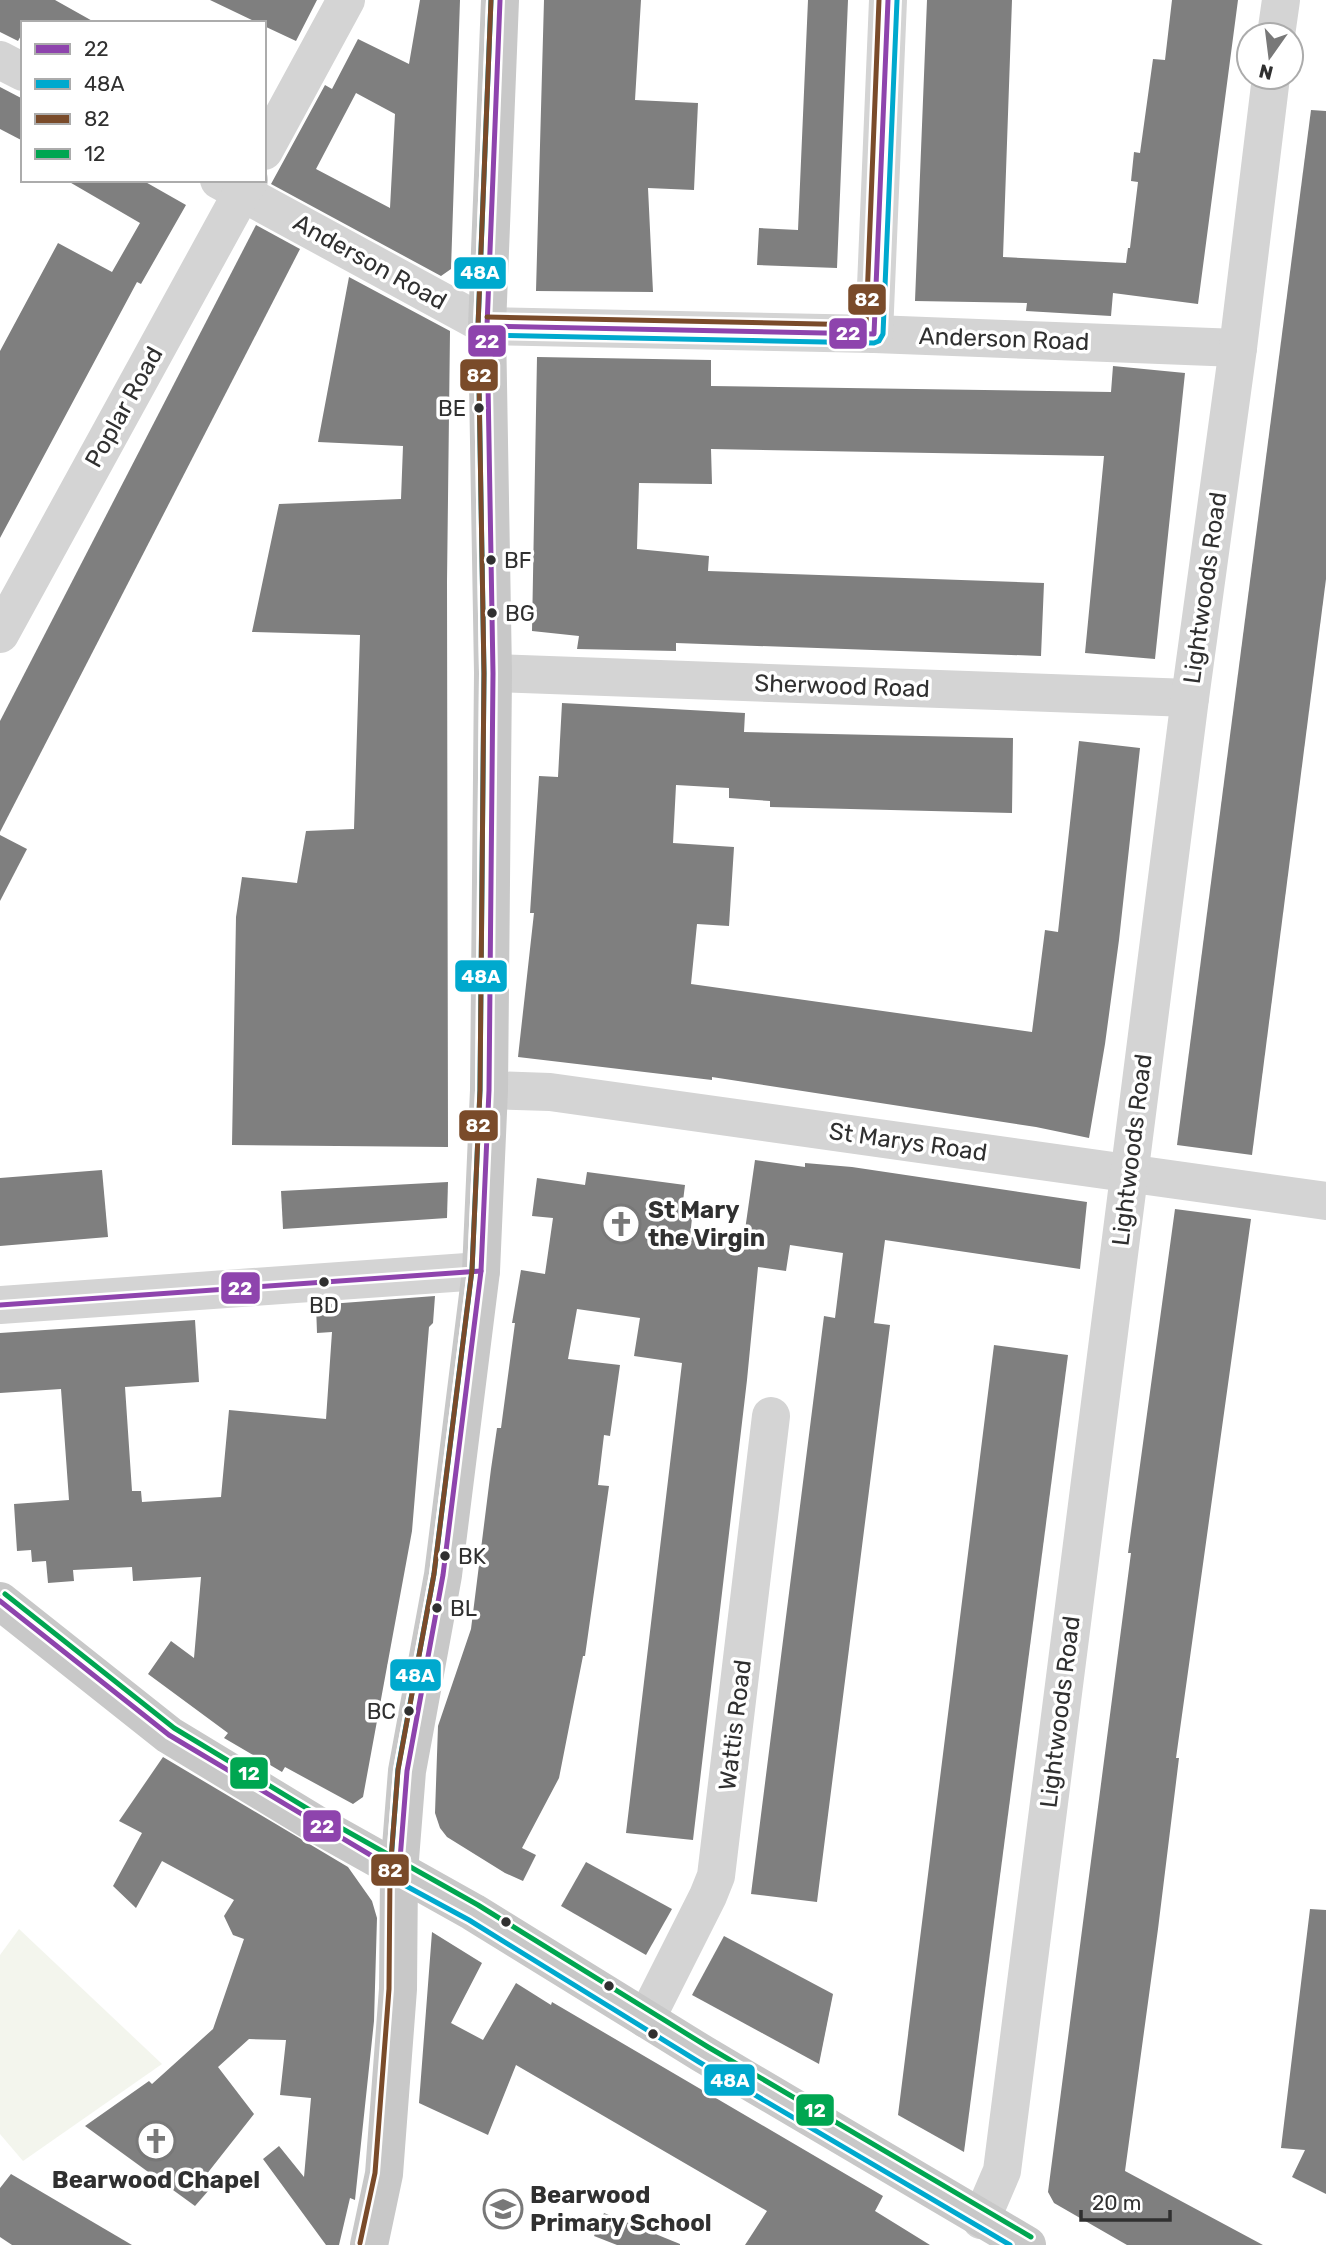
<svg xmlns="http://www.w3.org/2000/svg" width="1326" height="2245" font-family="Rubik,sans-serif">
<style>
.green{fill:#f3f5ed}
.building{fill:#7f7f7f;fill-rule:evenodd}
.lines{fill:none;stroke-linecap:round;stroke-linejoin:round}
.minor{stroke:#d4d4d4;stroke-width:38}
.major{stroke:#c8c8c8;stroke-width:38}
.bus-1-casing{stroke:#fff;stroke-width:10}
.bus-2-casing{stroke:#fff;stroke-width:10}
.bus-3-casing{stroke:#fff;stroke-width:10}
.bus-4-casing{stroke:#fff;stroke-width:10}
.bus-1{stroke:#8e44ad;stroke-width:5}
.bus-2{stroke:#00a9ce;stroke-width:5}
.bus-3{stroke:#7a4b2a;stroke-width:5}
.bus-4{stroke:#00a651;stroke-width:5}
.bus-dot{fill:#303030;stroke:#fff;stroke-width:2.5}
.labels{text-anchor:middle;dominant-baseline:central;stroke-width:7;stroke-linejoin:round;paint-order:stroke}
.bus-label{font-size:22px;fill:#303030;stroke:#fff;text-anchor:start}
.street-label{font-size:24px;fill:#303030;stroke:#fff}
.poi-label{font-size:24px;font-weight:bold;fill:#303030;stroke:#fff;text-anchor:start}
.line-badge{stroke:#fff;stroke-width:2.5}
.badge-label{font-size:19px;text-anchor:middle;font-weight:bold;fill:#fff}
</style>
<rect width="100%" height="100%" fill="#fff"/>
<path class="green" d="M19,1929L162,2064L23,2161L0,2134V1955Z"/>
<g class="building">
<path d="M0,0H55L96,23H23V32L18,41L0,32Z"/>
<path d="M210,0H317L296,41L264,26V23H258Z"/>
<path d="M420,0H460L451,269L441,276L271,184L325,85L332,89L358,39L409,64ZM356,93L395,114L390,208L316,169Z"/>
<path d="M544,0H641L635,100L698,103L694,190L648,188L653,292L536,291Z"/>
<path d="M808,0H848L837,268L757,265L759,228L798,230Z"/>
<path d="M927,0H1012L1003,257L1126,263L1128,248H1130L1138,182L1131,181L1134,152L1140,153L1153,59L1165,60L1172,0H1238L1198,304L1113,293L1111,316L1026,311L1027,303L915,301Z"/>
<path d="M0,87L23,99V141L0,129Z"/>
<path d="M1311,110L1326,111V579L1252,1155L1177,1145Z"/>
<path d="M66,180H142L186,205L141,284L137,282L0,538V351L58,243L112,272L140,223Z"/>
<path d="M256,225L300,249L0,832V721Z"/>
<path d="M349,277L450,331L447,582L448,1147L232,1145L236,917L242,877L297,883L306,831L354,829L360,635L252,632L279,504L401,499L403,446L318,442Z"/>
<path d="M537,357L711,360V386L1111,392L1113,366L1185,373L1155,659L1085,653L1104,456L711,449L712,484L639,483L637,549L709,556L708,571L1044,583L1041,656L676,643V651L577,649L579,636L532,631Z"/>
<path d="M562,703L745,713L744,732L1013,738L1012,813L770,807V801L729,798V788L676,785L673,843L734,847L729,926L697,924L691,984L1032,1032L1045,930L1058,932L1079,741L1140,748L1119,940L1105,1044L1089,1138L1036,1127L712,1077V1080L518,1057L534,913H530L539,776L558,777Z"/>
<path d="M0,835L27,849L0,901Z"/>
<path d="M755,1160L805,1167V1163L852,1167L1087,1202L1080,1269L885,1240L874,1323L890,1325L817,1902L751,1894L824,1316L835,1318L843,1253L790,1245L786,1271L758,1267L747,1380L693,1840L626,1833L682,1363L634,1356L640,1318L577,1309L568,1359L620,1365L610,1436L604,1435L598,1485L609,1486L585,1656H583L559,1778L522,1848L536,1855L523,1881L505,1873L447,1837L440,1828L435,1813L438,1726L471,1629L491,1469L497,1428H501L515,1323H512L521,1270L545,1274L553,1218L532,1216L537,1178L585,1185L587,1172L685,1185L682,1209L692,1218L690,1237L743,1244Z"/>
<path d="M102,1170L108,1237L0,1246V1178Z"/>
<path d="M448,1182L447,1218L283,1229L281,1191Z"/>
<path d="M1175,1209L1251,1219L1176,1758H1179L1158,1929L1125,2171L1263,2245H1127L1054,2203L1048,2192L1131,1553H1128Z"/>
<path d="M435,1296L433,1323L429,1327L412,1531L363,1797L353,1804L285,1767L282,1772L224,1738L228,1733L148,1674L171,1641L194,1658L201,1577L133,1581L132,1567L73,1570L74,1581L48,1583L46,1561L32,1562L31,1550L17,1551L14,1504L69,1500L61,1389L0,1393V1333L195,1320L199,1382L125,1387L132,1491H141L142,1502L221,1497L229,1410L326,1419L332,1332L317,1333L316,1305Z"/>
<path d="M994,1345L1068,1355L964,2152L898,2115Z"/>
<path d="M163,1757L348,1867L372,1901L377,1918L374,2021L355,2200L350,2198L339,2245H326L263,2159L279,2146L304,2177L311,2098L280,2095L286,2040L249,2039L218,2067L254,2114L206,2175L216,2182L195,2206L85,2126L149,2081L152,2084L213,2029L244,1939L233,1935L224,1916L234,1900L162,1861L136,1908L113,1886L142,1833L119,1821Z"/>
<path d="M586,1862L672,1909L646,1955L561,1906Z"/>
<path d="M1310,1909L1326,1910V2194L1292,2177L1305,2150L1281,2148Z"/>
<path d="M432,1932L482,1963L451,2023L483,2040L516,1983L551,2005L552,2002L883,2196L875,2211L930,2245H745L767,2211L516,2065L488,2135L419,2103Z"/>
<path d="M724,1936L833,1994L819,2064L692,1995Z"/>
<path d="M11,2174L132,2245H12L0,2237V2188Z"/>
<path d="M604,2213L680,2244V2245H617L594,2236Z"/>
</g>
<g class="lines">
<g class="minor">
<path d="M1276,35L1281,0"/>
<path d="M0,60L23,72"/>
<path d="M264,151L346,0"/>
<path d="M219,180L487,326L874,334L1238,348"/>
<path d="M874,334L888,0"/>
<path d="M0,634L249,180"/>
<path d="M493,673L1190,698"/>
<path d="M489,1090L550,1092L1326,1201"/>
<path d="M0,1305L481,1271"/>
<path d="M646,2019L708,1896L716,1876L771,1416"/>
<path d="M981,2220L1002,2171L1190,698L1238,348L1271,77"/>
</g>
<g class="major">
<path d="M0,1601L169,1735L314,1823L473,1912L703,2054L1027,2245"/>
<path d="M369,2245L384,2174L398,1989L399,1872L407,1771L443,1575L481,1271L489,1090L493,673L487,326L500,0"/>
</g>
<defs>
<g id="bus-1">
<path d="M487,326L874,334L888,0"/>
<path d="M0,1305L481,1271"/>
<path d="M0,1601L169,1735L399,1872L407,1771L443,1575L481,1271L489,1090L493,673L487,326L500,0"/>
</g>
<g id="bus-2">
<path d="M491,0L478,326L484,673L480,1090L472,1270L434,1574L398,1769L390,1874L395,1880L469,1920L699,2062L1010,2245"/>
<path d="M487,335L874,343L879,341L883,334L897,0"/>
</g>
<g id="bus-3">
<path d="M487,317L866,325L879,0"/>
<path d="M360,2243L375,2173L389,1989L390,1872L398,1770L434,1574L472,1270L480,1090L484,673L478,326L491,0"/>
</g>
<path id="bus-4" d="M5,1594L174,1728L318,1815L478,1905L708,2047L1031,2237"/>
</defs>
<use href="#bus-1" class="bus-1-casing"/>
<use href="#bus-2" class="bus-2-casing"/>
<use href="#bus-3" class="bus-3-casing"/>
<use href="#bus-4" class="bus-4-casing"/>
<use href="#bus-1" class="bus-1"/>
<use href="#bus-2" class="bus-2"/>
<use href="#bus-3" class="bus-3"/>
<use href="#bus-4" class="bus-4"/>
</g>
<defs>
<symbol id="church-ring" viewBox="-11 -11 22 22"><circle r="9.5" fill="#fff" stroke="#787878" stroke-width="1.5"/><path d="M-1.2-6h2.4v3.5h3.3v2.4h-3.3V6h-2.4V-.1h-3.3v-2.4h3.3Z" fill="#787878"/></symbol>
<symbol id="school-ring" viewBox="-11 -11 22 22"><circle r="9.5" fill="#fff" stroke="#787878" stroke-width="1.5"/><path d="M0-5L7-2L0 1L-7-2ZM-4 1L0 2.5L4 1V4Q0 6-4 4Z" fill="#787878"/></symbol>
</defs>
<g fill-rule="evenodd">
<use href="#church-ring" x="599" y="1202" width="44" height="44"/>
<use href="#church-ring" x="134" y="2119" width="44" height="44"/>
<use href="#school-ring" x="481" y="2187" width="44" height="44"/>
</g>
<g class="bus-dot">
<circle cx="479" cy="408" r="6"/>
<circle cx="491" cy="560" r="6"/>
<circle cx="492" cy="613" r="6"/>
<circle cx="324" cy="1282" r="6"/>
<circle cx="445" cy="1556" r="6"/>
<circle cx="437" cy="1608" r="6"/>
<circle cx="409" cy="1711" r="6"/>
<circle cx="506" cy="1922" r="6"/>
<circle cx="609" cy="1986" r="6"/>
<circle cx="653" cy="2034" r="6"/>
</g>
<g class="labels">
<g class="bus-label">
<text x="466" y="408" text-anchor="end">BE</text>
<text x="504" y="560">BF</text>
<text x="505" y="613">BG</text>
<text x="324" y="1305" text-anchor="middle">BD</text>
<text x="458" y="1556">BK</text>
<text x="450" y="1608">BL</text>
<text x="396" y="1711" text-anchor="end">BC</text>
</g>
<g class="street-label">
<text transform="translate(370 262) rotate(29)">Anderson Road</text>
<text transform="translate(1004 339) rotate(2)">Anderson Road</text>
<text transform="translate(124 407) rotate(-61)">Poplar Road</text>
<text transform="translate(1205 588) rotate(-82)">Lightwoods Road</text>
<text transform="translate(842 686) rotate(2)">Sherwood Road</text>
<text transform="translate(908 1142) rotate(8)">St Marys Road</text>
<text transform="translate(1132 1150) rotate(-83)">Lightwoods Road</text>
<text transform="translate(1060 1712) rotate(-83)">Lightwoods Road</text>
<text transform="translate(735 1725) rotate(-83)">Wattis Road</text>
</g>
<g class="poi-label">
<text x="648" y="1210">St Mary<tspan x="648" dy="28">the Virgin</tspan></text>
<text x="156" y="2180" text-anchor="middle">Bearwood Chapel</text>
<text x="530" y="2195">Bearwood<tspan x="530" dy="28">Primary School</tspan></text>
</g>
</g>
<g class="line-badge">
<rect x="453" y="256" width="54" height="34" rx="7" fill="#00a9ce"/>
<rect x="847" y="283" width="40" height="33" rx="7" fill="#7a4b2a"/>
<rect x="828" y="317" width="40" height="33" rx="7" fill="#8e44ad"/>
<rect x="467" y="324" width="40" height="34" rx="7" fill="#8e44ad"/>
<rect x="459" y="358" width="40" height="34" rx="7" fill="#7a4b2a"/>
<rect x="454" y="959" width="54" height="34" rx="7" fill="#00a9ce"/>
<rect x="458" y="1109" width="41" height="33" rx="7" fill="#7a4b2a"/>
<rect x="220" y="1271" width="41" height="34" rx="7" fill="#8e44ad"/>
<rect x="389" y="1658" width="53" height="34" rx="7" fill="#00a9ce"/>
<rect x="229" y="1756" width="40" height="34" rx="7" fill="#00a651"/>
<rect x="302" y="1809" width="40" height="34" rx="7" fill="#8e44ad"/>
<rect x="370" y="1853" width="40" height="34" rx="7" fill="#7a4b2a"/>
<rect x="703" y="2063" width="53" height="34" rx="7" fill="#00a9ce"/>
<rect x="795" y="2093" width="40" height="34" rx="7" fill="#00a651"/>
</g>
<g class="badge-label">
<text x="480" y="279">48A</text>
<text x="867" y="306">82</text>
<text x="848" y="340">22</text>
<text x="487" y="348">22</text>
<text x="479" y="382">82</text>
<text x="481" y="983">48A</text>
<text x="478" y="1132">82</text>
<text x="240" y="1295">22</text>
<text x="415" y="1682">48A</text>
<text x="249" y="1780">12</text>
<text x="322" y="1833">22</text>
<text x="390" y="1877">82</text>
<text x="730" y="2087">48A</text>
<text x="815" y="2117">12</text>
</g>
<rect x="21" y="21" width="245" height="161" fill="#ffffff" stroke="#acacac" stroke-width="2"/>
<rect x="35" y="44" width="35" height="10" fill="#8e44ad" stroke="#acacac" stroke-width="2"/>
<text x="84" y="56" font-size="21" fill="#303030">22</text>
<rect x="35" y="79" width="35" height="10" fill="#00a9ce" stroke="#acacac" stroke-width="2"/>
<text x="84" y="91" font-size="21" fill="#303030">48A</text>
<rect x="35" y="114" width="35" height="10" fill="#7a4b2a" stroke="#acacac" stroke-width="2"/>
<text x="84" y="126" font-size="21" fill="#303030">82</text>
<rect x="35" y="149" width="35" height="10" fill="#00a651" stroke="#acacac" stroke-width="2"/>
<text x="84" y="161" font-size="21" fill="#303030">12</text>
<g transform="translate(1270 56) rotate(194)"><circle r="33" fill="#ffffff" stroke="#acacac" stroke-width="2"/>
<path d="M0-5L12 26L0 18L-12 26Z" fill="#787878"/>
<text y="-10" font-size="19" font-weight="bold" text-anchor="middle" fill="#303030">N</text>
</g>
<path d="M1081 2210v10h89v-10" fill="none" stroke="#303030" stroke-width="3.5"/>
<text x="1092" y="2210" font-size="21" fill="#303030" stroke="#ffffff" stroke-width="5" paint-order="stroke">20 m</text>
</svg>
